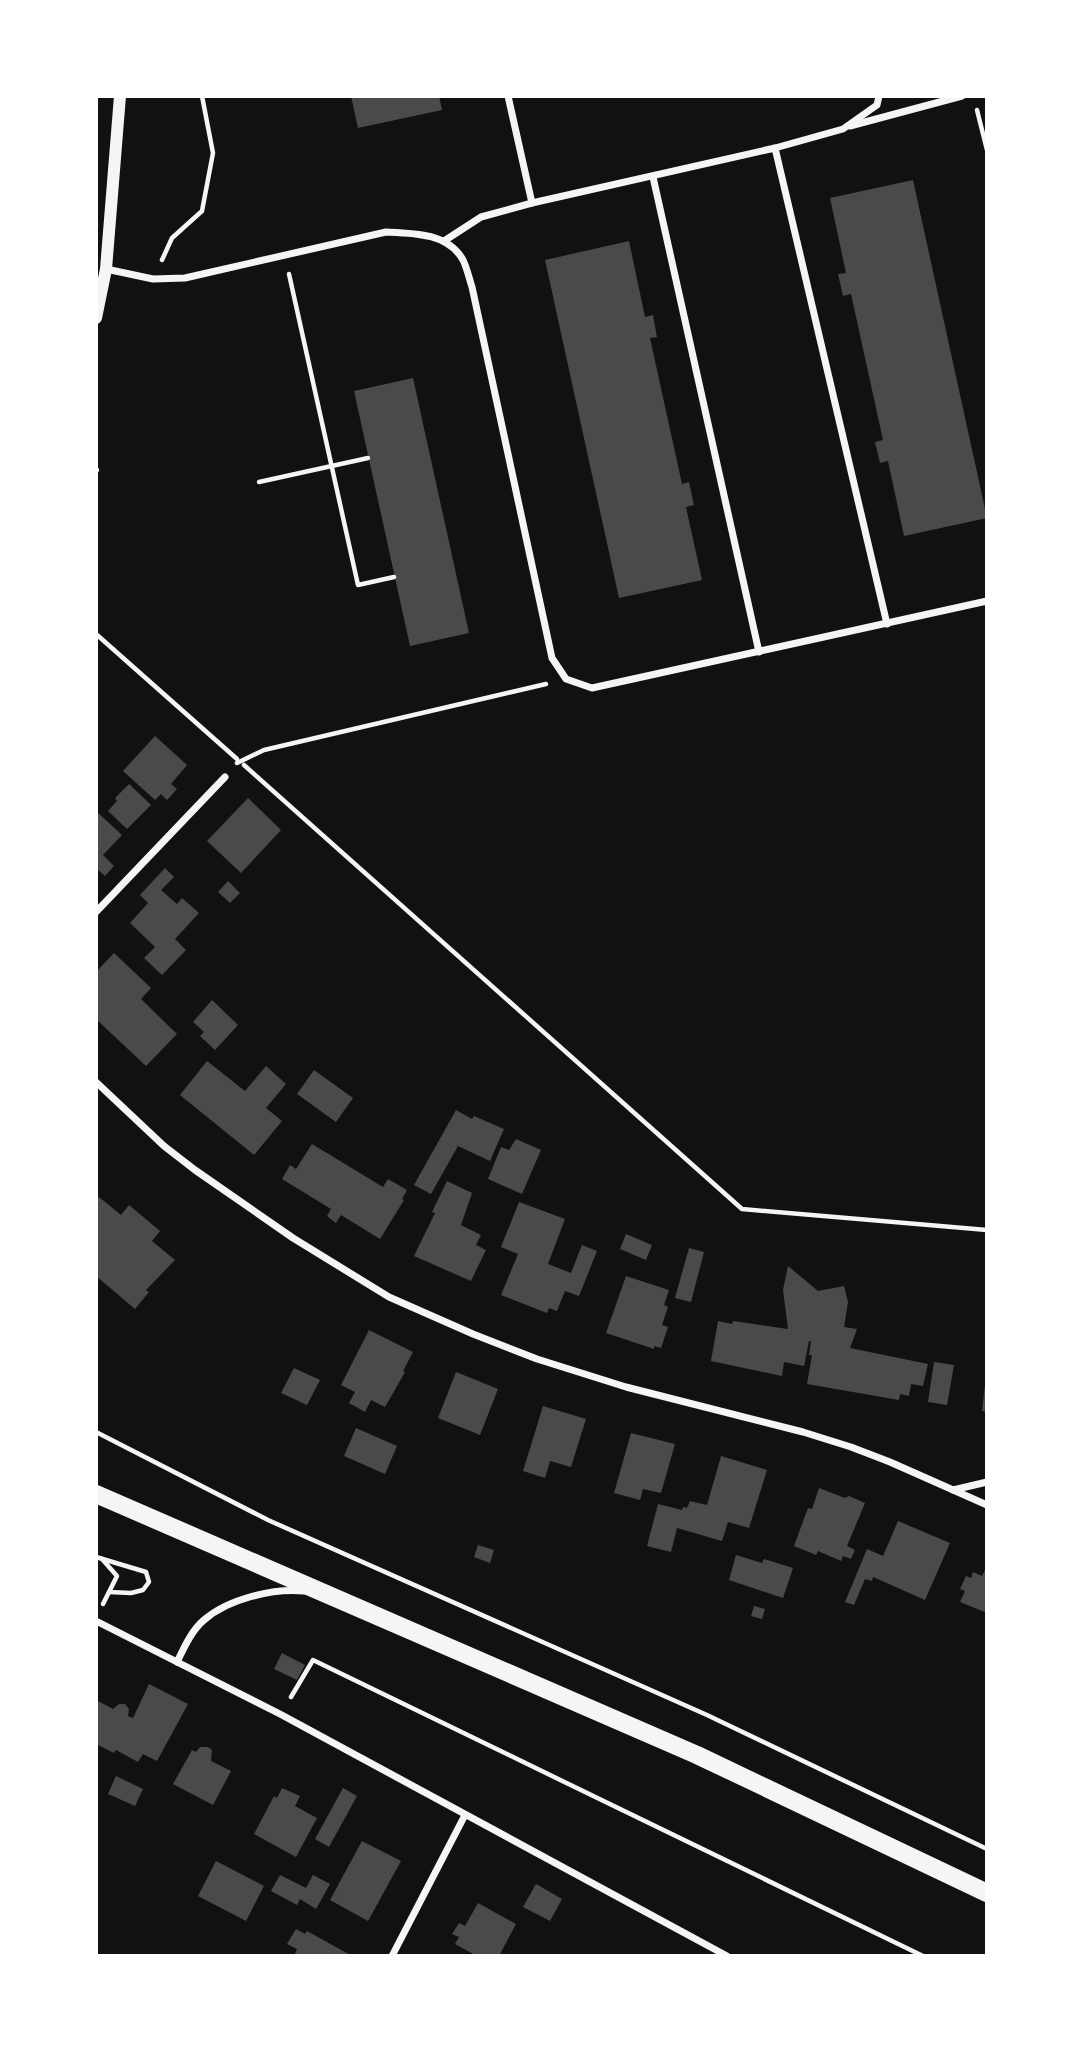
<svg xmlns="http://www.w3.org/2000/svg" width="1083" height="2052" font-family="Mulish,sans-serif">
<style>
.building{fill:#4a4a4a}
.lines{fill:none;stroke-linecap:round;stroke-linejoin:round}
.path{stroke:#f5f5f5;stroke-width:4.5}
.minor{stroke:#f5f5f5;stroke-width:7}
.tertiary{stroke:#f5f5f5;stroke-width:12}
.primary{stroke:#f5f5f5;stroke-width:18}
</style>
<rect width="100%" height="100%" fill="#111"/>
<g class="building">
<path d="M351,96H439L442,110L358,128Z"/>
<path d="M913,180L987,518L904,536L888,461L880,463L875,442L883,440L851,294L843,296L838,274L846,273L830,198Z"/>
<path d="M629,241L645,317L653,315L657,337L650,338L682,484L689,482L694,505L686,507L702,580L619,598L545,260Z"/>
<path d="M413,378L469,633L410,646L354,391Z"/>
<path d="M155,736L187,765L171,784L177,789L167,800L161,794L155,800L123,771Z"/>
<path d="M129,784L151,805L127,829L108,811L117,801L115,798Z"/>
<path d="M248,798L281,830L241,873L207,841Z"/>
<path d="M96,811L122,835L103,855L114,866L105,876L96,868Z"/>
<path d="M165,868L174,877L161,890L177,904L182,898L199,913L175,939L186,950L162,975L144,958L155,947L130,923L148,903L140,895Z"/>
<path d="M228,881L240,893L230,903L218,892Z"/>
<path d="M114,953L151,988L141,999L177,1034L146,1066L96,1019V972Z"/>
<path d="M212,1000L238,1025L215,1050L200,1036L204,1032L193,1022Z"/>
<path d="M207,1061L245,1091L266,1066L286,1084L266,1108L282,1121L254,1155L180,1095Z"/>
<path d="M314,1070L353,1098L336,1122L297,1094Z"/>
<path d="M456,1110L472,1119L474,1116L504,1129L490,1161L458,1146L431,1194L414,1185Z"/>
<path d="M516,1139L541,1150L522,1194L488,1179L501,1147L509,1150Z"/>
<path d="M312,1144L383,1187L388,1179L407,1190L402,1199L404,1200L380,1239L341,1215L336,1223L327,1216L331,1209L282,1179L290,1165L296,1169Z"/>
<path d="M447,1181L472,1193L461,1225L481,1235L476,1245L486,1250L471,1281L414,1256L435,1213L432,1212Z"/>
<path d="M99,1197L121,1215L129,1205L160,1231L152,1241L175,1260L146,1290L149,1292L135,1309L96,1276V1200Z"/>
<path d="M519,1202L565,1219L548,1264L571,1273L582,1245L597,1251L579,1296L565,1291L557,1311L549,1308L547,1313L501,1295L518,1254L501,1247Z"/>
<path d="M626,1234L652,1245L646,1260L620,1249Z"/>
<path d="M689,1248L704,1252L691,1302L675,1298Z"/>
<path d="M788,1266L818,1291L844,1286L848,1302L844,1327L857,1329L850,1348L928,1364L923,1386L911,1384L909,1396L900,1394L899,1400L807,1384L812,1355H809L811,1341H809L804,1366L784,1362L782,1376L711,1361L718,1321L732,1324L733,1321L788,1329L783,1290Z"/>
<path d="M626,1276L669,1290L664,1305L668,1307L662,1325L668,1327L661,1348L654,1346V1349L606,1333Z"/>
<path d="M369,1330L413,1352L403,1371L405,1372L385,1407L371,1400L365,1412L349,1403L355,1392L341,1385Z"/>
<path d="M934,1362L954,1365L947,1405L928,1402Z"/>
<path d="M294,1368L320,1380L307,1405L281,1393Z"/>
<path d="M456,1372L498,1389L480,1435L438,1418Z"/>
<path d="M985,1385H987V1412L982,1411Z"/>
<path d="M543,1406L586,1419L571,1467L550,1461L545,1478L523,1471Z"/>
<path d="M356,1428L397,1446L385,1474L344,1456Z"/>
<path d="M631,1433L675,1444L661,1493L643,1489L640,1500L614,1493Z"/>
<path d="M721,1456L767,1470L749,1528L728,1522L722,1541L677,1528L671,1552L647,1546L658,1504L682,1510L683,1507L687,1508L690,1501L707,1505Z"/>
<path d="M819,1488L845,1498L849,1496L865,1503L847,1546L855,1550L851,1559L843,1556L841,1561L818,1551L816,1555L794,1546L808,1508L812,1509Z"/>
<path d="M898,1521L950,1543L925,1600L873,1577L872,1581L865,1579L854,1605L845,1602L867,1549L883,1556Z"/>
<path d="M478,1545L494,1550L490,1563L474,1557Z"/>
<path d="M736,1555L762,1563L764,1559L793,1568L783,1598L729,1580Z"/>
<path d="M987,1566V1613L960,1602L965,1591L960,1589L966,1576L971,1578L973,1572L982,1576Z"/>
<path d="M754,1606L765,1609L762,1619L751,1616Z"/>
<path d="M282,1653L305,1665L297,1680L274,1669Z"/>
<path d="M149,1684L188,1704L157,1761L143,1754L138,1762L116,1750L114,1753L96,1744V1700L113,1709L119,1704H125L129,1709L128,1716L133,1718Z"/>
<path d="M200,1747H208L212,1750L211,1761L231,1771L213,1805L173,1784L192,1750L196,1752Z"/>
<path d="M116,1776L143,1789L135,1806L108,1794Z"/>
<path d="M282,1788L300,1796L295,1806L317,1818L296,1857L254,1834L274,1796L277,1798Z"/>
<path d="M343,1788L357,1796L329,1847L315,1839Z"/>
<path d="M362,1841L401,1861L368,1921L330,1900Z"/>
<path d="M216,1861L264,1886L246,1921L198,1896Z"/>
<path d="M280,1875L306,1888L313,1875L330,1884L316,1909L300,1899L297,1905L271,1891Z"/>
<path d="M536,1884L562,1899L550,1921L523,1907Z"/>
<path d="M478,1903L516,1924L499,1956H477L455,1944L459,1937L452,1934L459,1923L465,1926Z"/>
<path d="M296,1929L305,1934L307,1931L352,1956H294L297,1949L287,1944Z"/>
</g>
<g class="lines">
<g class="path">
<path d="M977,110L987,150"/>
<path d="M162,260L172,238L202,211L213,153L202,96"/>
<path d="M289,274L358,585L394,577"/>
<path d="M96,470H97"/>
<path d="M259,482L368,458"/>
<path d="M96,634L237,759"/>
<path d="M237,763L264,750L546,684"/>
<path d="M244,765L742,1209L987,1230"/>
<path d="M96,1432L268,1520L707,1715L987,1849"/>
<path d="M96,1557L146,1572L149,1582L143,1590L131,1593L109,1592"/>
<path d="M102,1559L117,1576L103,1604"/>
<path d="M291,1697L313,1660L923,1956"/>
</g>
<g class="minor">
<path d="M508,96L532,203"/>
<path d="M850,126L962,96"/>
<path d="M775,148L887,624"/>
<path d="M653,177L759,652"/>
<path d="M444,241L481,217L532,203L775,148L843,129L877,105L879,96"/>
<path d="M106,269L153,279L185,278L386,232C413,233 448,233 463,260C467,268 469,278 472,287L552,658L566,679L592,688L987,601"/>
<path d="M96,912L225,777"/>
<path d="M96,1082L164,1146L195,1170L293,1238L389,1297L473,1334L537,1359L626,1387L803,1432L851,1447L890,1462L987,1505"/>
<path d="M953,1490L987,1482"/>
<path d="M96,1621L280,1714L727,1956"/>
<path d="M177,1662C184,1648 191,1631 204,1620C228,1599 273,1588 304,1591"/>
<path d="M392,1956L465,1815"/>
</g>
<path class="tertiary" d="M96,318L106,269L120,96"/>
<path class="primary" d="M96,1494L697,1755L987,1893"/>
</g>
<rect width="1083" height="2052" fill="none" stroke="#ffffff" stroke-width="196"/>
</svg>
